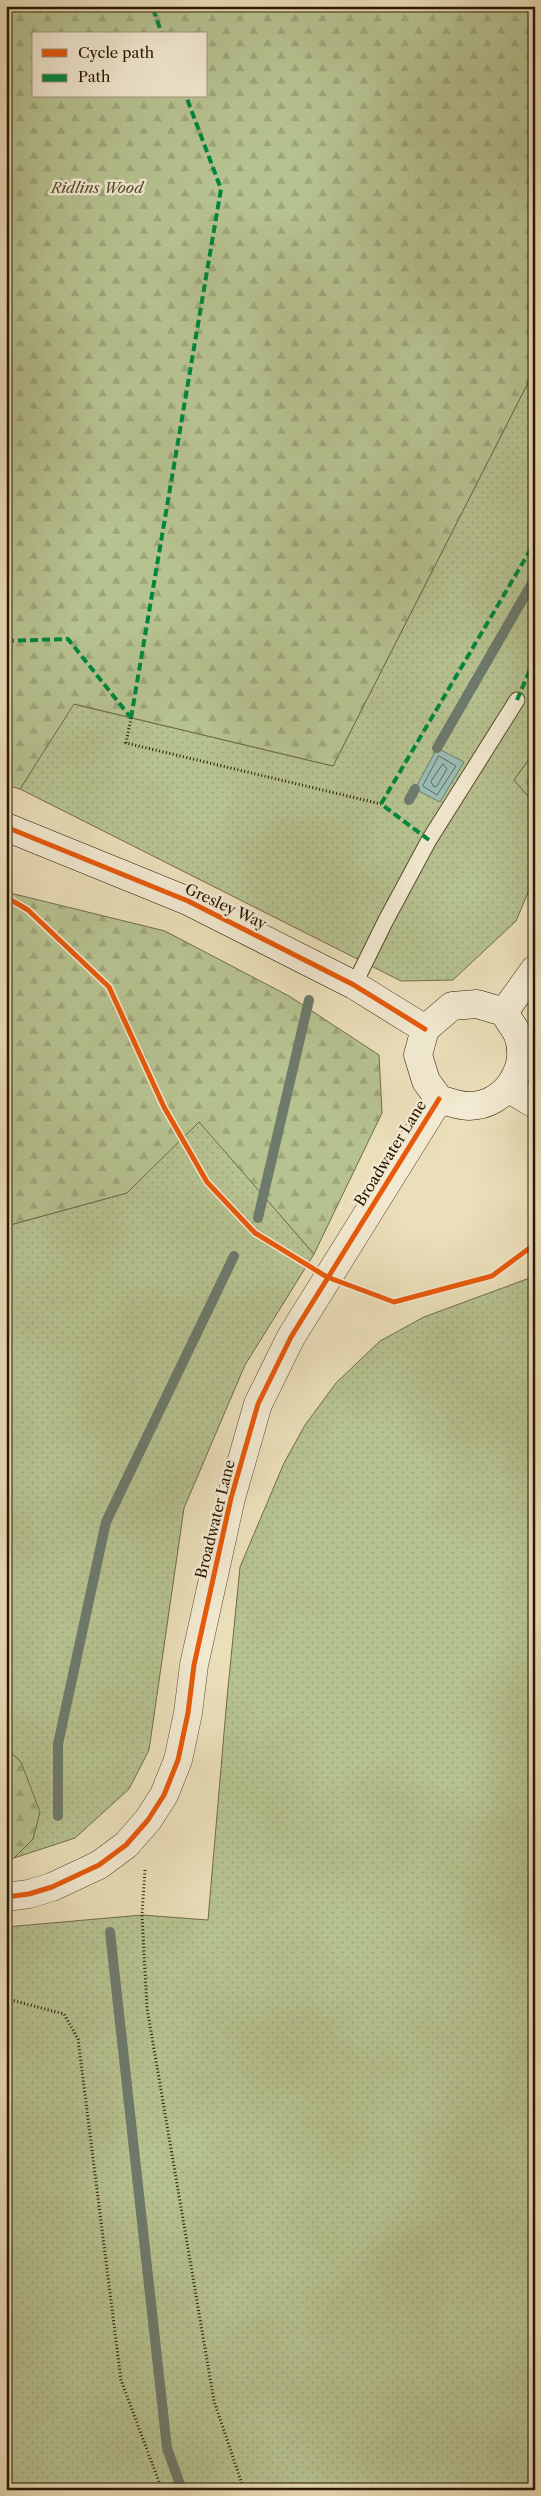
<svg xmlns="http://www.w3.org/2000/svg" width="541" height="2496" font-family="'Libre Caslon Text',serif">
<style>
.grass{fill:url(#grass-dots);stroke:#706c48}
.forest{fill:url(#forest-firs);stroke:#706c48;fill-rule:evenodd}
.water{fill:#99bcb4;stroke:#6d7a6c}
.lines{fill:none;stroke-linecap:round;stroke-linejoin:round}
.shore{stroke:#626a5a;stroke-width:1}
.stream{stroke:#6d7a6c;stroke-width:10}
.lane-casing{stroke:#5b492e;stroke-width:17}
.street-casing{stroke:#5b492e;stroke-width:29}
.secondary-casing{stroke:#2b1700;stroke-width:29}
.path{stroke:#2b1700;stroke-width:3;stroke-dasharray:1 2.5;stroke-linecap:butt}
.lane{stroke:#f2ead2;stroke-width:15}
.street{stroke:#f2ead2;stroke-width:28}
.secondary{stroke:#f2ead2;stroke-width:28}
.quiet{stroke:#00873e;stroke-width:4;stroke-dasharray:8 4;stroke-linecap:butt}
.cycleway-casing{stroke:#f2ead2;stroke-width:8}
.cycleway{stroke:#e8590c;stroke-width:5}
.labels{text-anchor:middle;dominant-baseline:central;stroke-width:5;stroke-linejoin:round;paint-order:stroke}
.park-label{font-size:15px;font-style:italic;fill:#554a2b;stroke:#f2ead2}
.street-label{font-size:15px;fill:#2b1700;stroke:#f2ead2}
</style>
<defs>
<pattern id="grass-dots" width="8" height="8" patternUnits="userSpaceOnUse" patternTransform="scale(1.25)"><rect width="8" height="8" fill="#b6c290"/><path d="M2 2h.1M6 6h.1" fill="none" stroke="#9da67a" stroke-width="1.8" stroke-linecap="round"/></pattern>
<pattern id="forest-firs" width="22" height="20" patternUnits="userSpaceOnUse" patternTransform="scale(1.25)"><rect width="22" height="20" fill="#b6c290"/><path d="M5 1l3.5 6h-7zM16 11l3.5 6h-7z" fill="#9da67a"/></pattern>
</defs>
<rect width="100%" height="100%" fill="#ebdfba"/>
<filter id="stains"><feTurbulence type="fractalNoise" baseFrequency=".004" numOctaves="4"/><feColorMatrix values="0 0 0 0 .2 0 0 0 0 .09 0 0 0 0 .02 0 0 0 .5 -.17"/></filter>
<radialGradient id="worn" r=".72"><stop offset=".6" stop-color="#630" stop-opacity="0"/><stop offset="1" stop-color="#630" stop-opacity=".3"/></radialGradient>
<g class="grass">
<path d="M535,369V751L514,780L535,804V876L516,921L453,980L401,981L20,789L73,704L333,766Z"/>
<path d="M199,1121L314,1254L245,1365L184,1508L149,1750L129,1789L75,1838L14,1858L33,1839L21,1762L6,1748V1226L127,1193Z"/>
<path d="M535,1276V2490H6V1927L142,1915L208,1920L227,1698L240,1567L284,1463L305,1425L336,1383L380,1341L424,1317Z"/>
</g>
<g class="forest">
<path d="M6,6H535V369L333,766L74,704L20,789L6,785ZM34,34H206V96H34Z"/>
<path d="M535,751V804L514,780Z"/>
<path d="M6,892L165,931L289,996L379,1055L382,1113L314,1254L199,1122L127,1193L6,1226Z"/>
<path d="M6,1748L21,1762L40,1812L33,1839L14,1858L6,1859Z"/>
</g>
<path class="water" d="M437,748L464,762L440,802L415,789Z"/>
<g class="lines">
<g class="shore">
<path d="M439,756L456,766L437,795L423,786Z"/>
<path d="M443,764L447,769L437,786L434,787L431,782Z"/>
</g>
<g class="stream">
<path d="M437,748L535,578"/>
<path d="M409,800L415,789"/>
<path d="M258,1218L309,1000"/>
<path d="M58,1816V1744L106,1522L234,1256"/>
<path d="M110,1932L167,2448L182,2490"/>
</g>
<defs>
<path id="lane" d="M354,985L386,920L429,840L517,700"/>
<g id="street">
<path d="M509,1089L535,1104"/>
<path d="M6,1897L29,1894L52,1887L99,1865L126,1845L148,1820L164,1795L178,1760L188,1713L194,1665L231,1498L258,1404L291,1337L439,1099"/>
</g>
<g id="secondary">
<path d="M6,827L188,901L354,985L425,1029"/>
<path d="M477,1004L504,1012C508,1020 515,1028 518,1035C530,1069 505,1105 469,1106C460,1106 448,1102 439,1099L426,1081L418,1055L425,1029L452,1006Z"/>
<path d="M504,1012L535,969"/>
</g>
</defs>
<use href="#lane" class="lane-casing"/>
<use href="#street" class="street-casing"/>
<use href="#secondary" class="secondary-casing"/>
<g class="path">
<path d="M152,6L153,9"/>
<path d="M131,718L126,743L381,804"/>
<path d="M145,1870L142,1915L147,2008L214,2401L244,2490"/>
<path d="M7,1999L64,2014L78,2039L121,2380L162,2490"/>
<path d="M6,2025L8,1928"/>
<path d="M6,2449L12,2490"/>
</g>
<use href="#lane" class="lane"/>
<use href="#street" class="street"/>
<use href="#secondary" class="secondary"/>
<g class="quiet">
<path d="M153,9L162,34"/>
<path d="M6,641L68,639L131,718"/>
<path d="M517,700L535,658"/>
<path d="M131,718L221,189L186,96"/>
<path d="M429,840L381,804L535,542"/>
</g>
<defs>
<g id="cycleway">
<path d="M6,827L188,901L354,985L425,1029"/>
<path d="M6,897L28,910L109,987L164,1107L207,1182L255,1233L327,1277L394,1302L492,1276L535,1244"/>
<path d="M6,1897L29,1894L52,1887L99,1865L126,1845L148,1820L164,1795L178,1760L188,1713L194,1665L231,1498L258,1404L291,1337L439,1099"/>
</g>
</defs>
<use href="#cycleway" class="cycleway-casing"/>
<use href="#cycleway" class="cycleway"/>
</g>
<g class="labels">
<g class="park-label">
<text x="97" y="187">Ridlins Wood</text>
</g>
<g class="street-label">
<text transform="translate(226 906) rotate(25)">Gresley Way</text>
<text transform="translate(390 1153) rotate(-58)">Broadwater Lane</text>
<text transform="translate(215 1519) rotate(-76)">Broadwater Lane</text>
</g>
</g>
<rect width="541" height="2496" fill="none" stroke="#ebdfba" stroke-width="25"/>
<rect x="8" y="8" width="526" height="2481" fill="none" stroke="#2b1700" stroke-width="2.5"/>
<rect x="12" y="12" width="516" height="2471" fill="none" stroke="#2b1700"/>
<rect x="32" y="32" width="175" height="65" fill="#f2ead2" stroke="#a2967e"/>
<rect x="42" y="49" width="25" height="8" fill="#e8590c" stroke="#a2967e"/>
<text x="78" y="58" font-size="15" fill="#2b1700">Cycle path</text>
<rect x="42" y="74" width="25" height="8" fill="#00873e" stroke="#a2967e"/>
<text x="78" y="82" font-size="15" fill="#2b1700">Path</text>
<rect width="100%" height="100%" filter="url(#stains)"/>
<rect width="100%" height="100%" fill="url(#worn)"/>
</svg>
